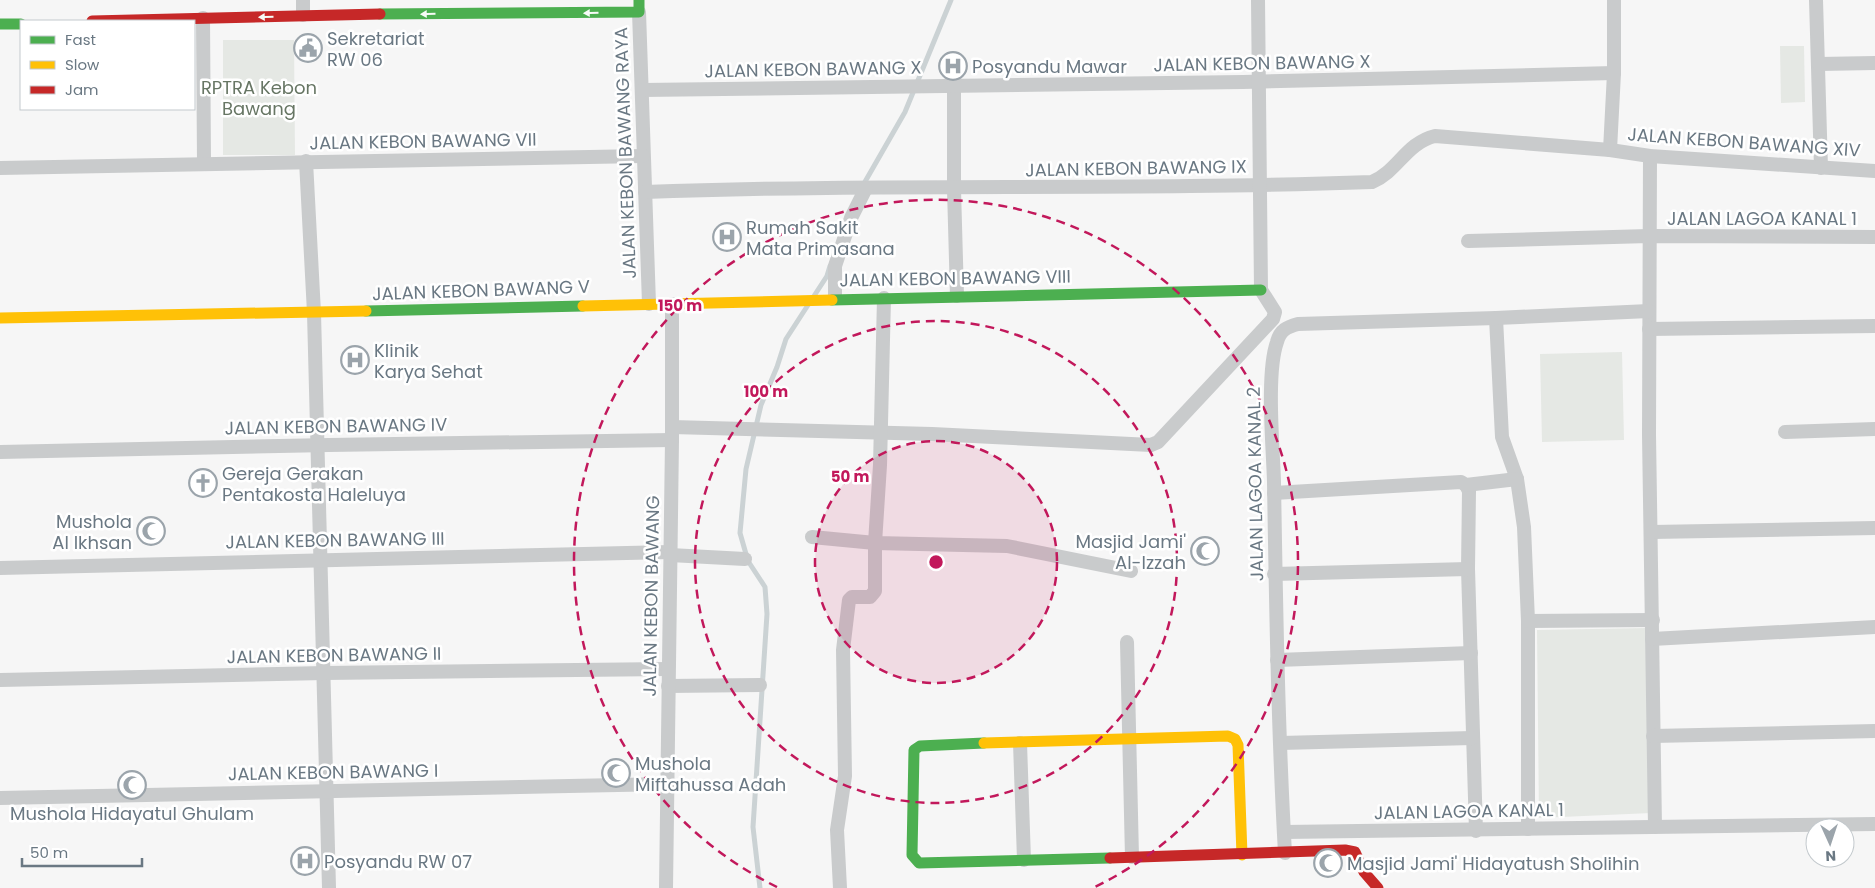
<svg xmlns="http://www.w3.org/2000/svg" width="1875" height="888" font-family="Poppins,sans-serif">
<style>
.green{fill:#e5e8e4}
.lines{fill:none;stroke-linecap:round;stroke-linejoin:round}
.stream{stroke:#cbd2d4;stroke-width:5}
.street{stroke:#c9cbcc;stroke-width:14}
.fast{stroke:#4caf50;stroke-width:11}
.slow{stroke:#ffc107;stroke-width:11}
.jam{stroke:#c62828;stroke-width:11}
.oneway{fill:#f6fbf6}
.ring{fill:none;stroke:#c2185b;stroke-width:2.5;stroke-dasharray:9 6}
.labels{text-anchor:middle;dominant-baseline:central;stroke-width:5;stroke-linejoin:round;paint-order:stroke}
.poi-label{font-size:18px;fill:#6a7883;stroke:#fff;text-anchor:start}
.street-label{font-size:18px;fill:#6a7883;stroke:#fff}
.park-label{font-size:18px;fill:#677664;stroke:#fff}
.centre{fill:#c2185b;stroke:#fff;stroke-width:2.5}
.ring-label{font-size:15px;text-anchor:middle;font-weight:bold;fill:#c2185b;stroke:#fff;stroke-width:5;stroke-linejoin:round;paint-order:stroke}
</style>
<rect width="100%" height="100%" fill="#f6f6f6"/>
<g class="green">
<path d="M223,40H294L295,155H223Z"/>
<path d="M1780,46H1804L1805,102L1781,103Z"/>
<path d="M1622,352L1624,440L1542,442L1540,354Z"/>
<path d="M1647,628L1651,813L1539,818L1537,630Z"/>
</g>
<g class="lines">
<g class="stream">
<path d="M862,187L905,112L951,0"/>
<path d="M814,296L827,276L830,266"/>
<path d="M760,888L753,827L767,614L765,587L748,561L740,533L746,469L761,405L777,367L786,339L808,305"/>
</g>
<g class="street">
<path d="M303,0V15"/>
<path d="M1816,0L1821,168"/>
<path d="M639,12L649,304"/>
<path d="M203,18L204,163"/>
<path d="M1819,64L1875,63"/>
<path d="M954,87V189L957,296"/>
<path d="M642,90L1243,82L1614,73"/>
<path d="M1610,150L1614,73V0"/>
<path d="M1650,156L1649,435L1655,827"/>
<path d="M306,161L314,313L329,888"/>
<path d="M0,168L643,156"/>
<path d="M645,192C887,183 1130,191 1372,182C1398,171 1406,143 1435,136L1610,150L1650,156L1875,171"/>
<path d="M1468,241L1649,236L1875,237"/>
<path d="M835,298V266L851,218L866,188"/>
<path d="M1496,318L1502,437L1517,479L1524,527L1528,621V829"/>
<path d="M1649,329L1875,326"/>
<path d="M672,427L932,434L1151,445L1158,442L1273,319L1275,312L1261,290L1258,0"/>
<path d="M1785,432L1875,429"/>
<path d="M0,452L329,445L672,440"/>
<path d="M1466,485L1469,491L1468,569L1476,831"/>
<path d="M1274,493L1461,482L1466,485L1517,479"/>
<path d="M1652,532L1875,528"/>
<path d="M812,537L875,543L1007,546L1131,571"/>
<path d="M670,555L745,559"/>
<path d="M0,568L670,552"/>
<path d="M1274,574L1468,569"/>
<path d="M1528,621L1653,620"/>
<path d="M1652,639L1875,627"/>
<path d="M1127,642L1132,857"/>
<path d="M1277,660L1471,653"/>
<path d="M0,680L325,673L668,669"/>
<path d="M668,686L760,685"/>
<path d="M1653,736L1875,731"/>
<path d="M1020,743L1024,860"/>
<path d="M1281,743L1472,738"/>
<path d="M0,798L667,784"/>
<path d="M1284,832L1875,824"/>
<path d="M1285,853C1278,730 1276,606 1274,482C1273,447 1266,373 1277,342C1280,330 1287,327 1298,324L1496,318L1649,311"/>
<path d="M666,888L672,440V304"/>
<path d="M840,888L837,830L845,776L843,650L849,600L852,597H870L875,591V543L880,465L884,298"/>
</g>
<g class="fast">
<path d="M380,14L639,12V0"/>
<path d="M0,24H21"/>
<path d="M832,300L1261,290"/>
<path d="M366,311L583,306"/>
<path d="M984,743L920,746L914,750L912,855L919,863L1110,858"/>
</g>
<g class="slow">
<path d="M583,306L832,300"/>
<path d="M0,318L366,311"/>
<path d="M984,743L1228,736L1235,739L1238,745L1242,855"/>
</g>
<g class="jam">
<path d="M92,21L380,14"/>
<path d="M1110,858L1345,850L1355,852L1364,872L1378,888"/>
</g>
</g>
<defs><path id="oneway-solid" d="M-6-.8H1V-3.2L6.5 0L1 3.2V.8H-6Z" transform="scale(1.25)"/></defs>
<g class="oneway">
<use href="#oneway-solid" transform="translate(591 13) rotate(179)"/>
<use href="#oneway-solid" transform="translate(428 14) rotate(179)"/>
<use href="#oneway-solid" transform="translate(266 17) rotate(178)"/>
</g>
<circle cx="936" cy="562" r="121" fill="#c2185b" fill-opacity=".12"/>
<g class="ring">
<circle cx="936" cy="562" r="121"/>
<circle cx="936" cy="562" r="241"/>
<path d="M777 887A362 362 0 1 1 1095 887"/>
</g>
<defs>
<symbol id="civic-ring" viewBox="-11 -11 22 22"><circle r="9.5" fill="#fff" stroke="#9ba4ab" stroke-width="1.5"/><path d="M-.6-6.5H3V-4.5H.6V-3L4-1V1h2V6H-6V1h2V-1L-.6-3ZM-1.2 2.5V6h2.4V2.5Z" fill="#9ba4ab"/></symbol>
<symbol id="hospital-ring" viewBox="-11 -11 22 22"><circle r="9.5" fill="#fff" stroke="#9ba4ab" stroke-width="1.5"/><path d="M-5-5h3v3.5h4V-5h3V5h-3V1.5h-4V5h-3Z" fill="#9ba4ab"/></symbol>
<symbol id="church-ring" viewBox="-11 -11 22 22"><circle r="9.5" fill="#fff" stroke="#9ba4ab" stroke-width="1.5"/><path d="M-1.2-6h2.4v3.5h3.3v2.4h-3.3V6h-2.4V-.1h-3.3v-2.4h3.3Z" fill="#9ba4ab"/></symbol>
<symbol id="mosque-ring" viewBox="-11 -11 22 22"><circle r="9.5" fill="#fff" stroke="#9ba4ab" stroke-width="1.5"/><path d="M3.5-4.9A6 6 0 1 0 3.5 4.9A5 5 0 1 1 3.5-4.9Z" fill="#9ba4ab"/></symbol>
</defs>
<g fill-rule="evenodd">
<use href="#civic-ring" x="292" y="32" width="32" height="32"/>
<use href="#hospital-ring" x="937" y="50" width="32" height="32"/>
<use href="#hospital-ring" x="711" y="221" width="32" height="32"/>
<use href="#hospital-ring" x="339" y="344" width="32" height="32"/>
<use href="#church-ring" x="187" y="467" width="32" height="32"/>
<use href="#mosque-ring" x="135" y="515" width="32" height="32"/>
<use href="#mosque-ring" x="1189" y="535" width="32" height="32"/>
<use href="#mosque-ring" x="600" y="757" width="32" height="32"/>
<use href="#mosque-ring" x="116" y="769" width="32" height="32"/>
<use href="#hospital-ring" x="289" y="845" width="32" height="32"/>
<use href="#mosque-ring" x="1312" y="847" width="32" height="32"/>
</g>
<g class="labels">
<g class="poi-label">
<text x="327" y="38">Sekretariat<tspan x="327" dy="21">RW 06</tspan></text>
<text x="972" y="66">Posyandu Mawar</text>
<text x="746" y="227">Rumah Sakit<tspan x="746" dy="21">Mata Primasana</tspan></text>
<text x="374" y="350">Klinik<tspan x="374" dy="21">Karya Sehat</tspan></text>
<text x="222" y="473">Gereja Gerakan<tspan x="222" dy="21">Pentakosta Haleluya</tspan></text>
<text x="132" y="521" text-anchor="end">Mushola<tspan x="132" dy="21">Al Ikhsan</tspan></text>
<text x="1186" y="541" text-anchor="end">Masjid Jami'<tspan x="1186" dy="21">Al-Izzah</tspan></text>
<text x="635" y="763">Mushola<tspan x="635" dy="21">Miftahussa Adah</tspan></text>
<text x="132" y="813" text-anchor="middle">Mushola Hidayatul Ghulam</text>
<text x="324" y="861">Posyandu RW 07</text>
<text x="1347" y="863">Masjid Jami' Hidayatush Sholihin</text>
</g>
<g class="street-label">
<text transform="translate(1262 63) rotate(-1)">JALAN KEBON BAWANG X</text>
<text transform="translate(813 69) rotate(-1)">JALAN KEBON BAWANG X</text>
<text transform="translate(423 141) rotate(-1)">JALAN KEBON BAWANG VII</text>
<text transform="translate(1744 142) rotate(4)">JALAN KEBON BAWANG XIV</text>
<text transform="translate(625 153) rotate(-92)">JALAN KEBON BAWANG RAYA</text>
<text transform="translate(1136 168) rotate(-1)">JALAN KEBON BAWANG IX</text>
<text x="1762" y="218">JALAN LAGOA KANAL 1</text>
<text transform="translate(955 278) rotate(-1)">JALAN KEBON BAWANG VIII</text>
<text transform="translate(481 290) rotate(-2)">JALAN KEBON BAWANG V</text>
<text transform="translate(336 426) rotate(-1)">JALAN KEBON BAWANG IV</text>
<text transform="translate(1255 484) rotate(-91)">JALAN LAGOA KANAL 2</text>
<text transform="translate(335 540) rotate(-1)">JALAN KEBON BAWANG III</text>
<text transform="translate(651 596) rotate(-89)">JALAN KEBON BAWANG</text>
<text transform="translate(334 655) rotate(-1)">JALAN KEBON BAWANG II</text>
<text transform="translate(333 772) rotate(-1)">JALAN KEBON BAWANG I</text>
<text transform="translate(1469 811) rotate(-1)">JALAN LAGOA KANAL 1</text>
</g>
<g class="park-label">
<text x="259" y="87">RPTRA Kebon<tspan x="259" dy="21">Bawang</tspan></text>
</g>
</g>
<circle cx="936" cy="562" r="8" class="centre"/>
<g class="ring-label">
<text x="680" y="311">150 m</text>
<text x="766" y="397">100 m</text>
<text x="850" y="482">50 m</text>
</g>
<rect x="20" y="20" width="175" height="90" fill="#ffffff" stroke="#c3c9cd"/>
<rect x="30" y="36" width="25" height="8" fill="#4caf50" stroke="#c3c9cd"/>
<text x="65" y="45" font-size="15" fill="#6a7883">Fast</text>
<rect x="30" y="61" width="25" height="8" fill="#ffc107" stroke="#c3c9cd"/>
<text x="65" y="70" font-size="15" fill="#6a7883">Slow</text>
<rect x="30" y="86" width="25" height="8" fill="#c62828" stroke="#c3c9cd"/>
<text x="65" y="95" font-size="15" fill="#6a7883">Jam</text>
<g transform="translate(1830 843) rotate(177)"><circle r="24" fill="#ffffff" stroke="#c3c9cd"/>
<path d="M0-4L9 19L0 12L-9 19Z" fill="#9ba4ab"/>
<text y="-8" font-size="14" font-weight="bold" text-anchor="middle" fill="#6a7883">N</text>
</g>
<path d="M22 858v8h120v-8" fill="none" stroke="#6a7883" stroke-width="2.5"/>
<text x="30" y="858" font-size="15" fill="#6a7883" stroke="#ffffff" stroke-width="4" paint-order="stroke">50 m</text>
</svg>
